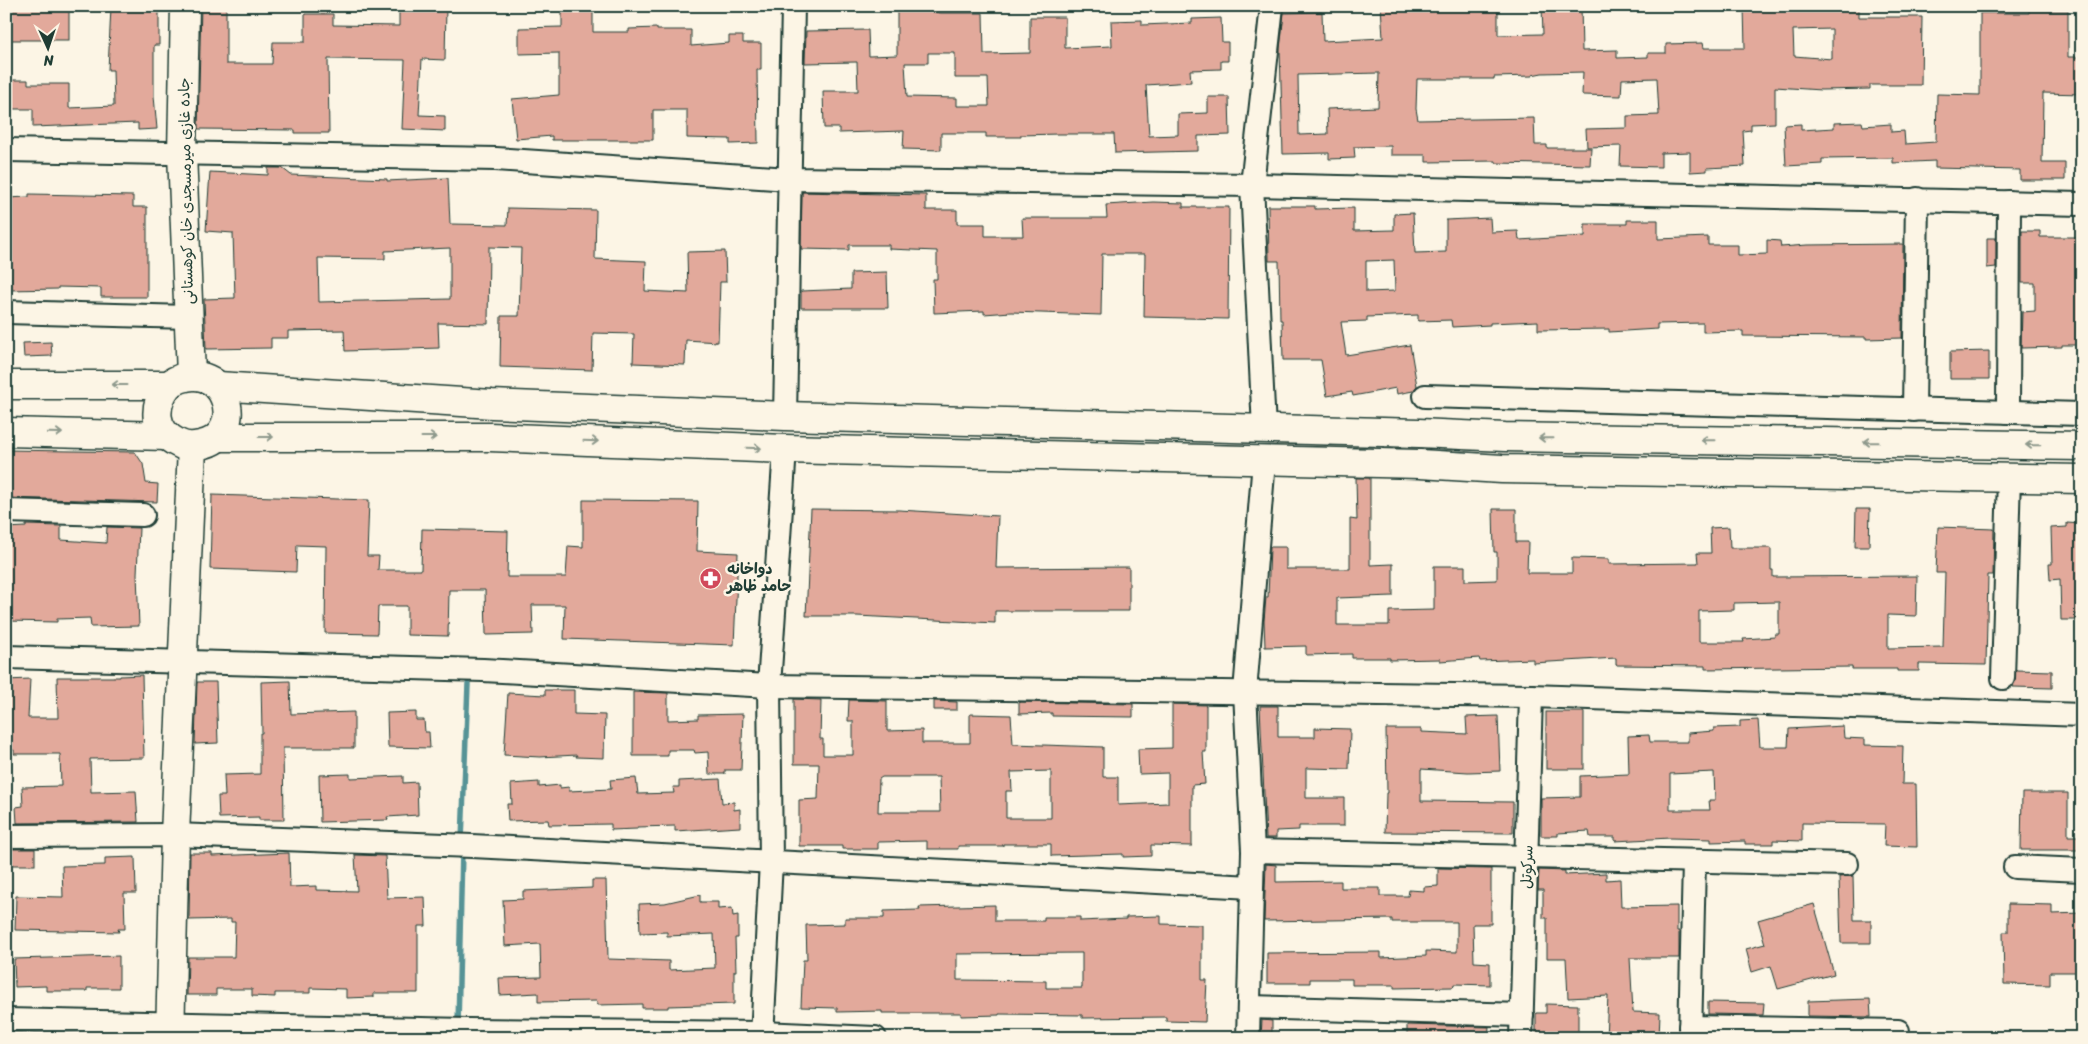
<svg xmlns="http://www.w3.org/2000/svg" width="2088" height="1044" font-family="Sriracha,'Playpen Sans Arabic',sans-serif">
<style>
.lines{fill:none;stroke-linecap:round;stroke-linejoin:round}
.stream{stroke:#579396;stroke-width:5.5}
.building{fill:#e2a99b;stroke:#1f3d34;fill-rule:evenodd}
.minor-casing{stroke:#1f3d34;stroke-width:26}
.major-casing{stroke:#1f3d34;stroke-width:31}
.minor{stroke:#fcf5e5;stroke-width:22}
.major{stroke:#fcf5e5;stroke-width:28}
.oneway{stroke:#8e998c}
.labels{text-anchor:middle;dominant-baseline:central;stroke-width:5;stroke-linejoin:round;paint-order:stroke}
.street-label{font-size:15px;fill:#1f3d34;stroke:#fcf5e5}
.poi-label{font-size:15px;font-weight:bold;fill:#1f3d34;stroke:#fcf5e5;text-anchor:start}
</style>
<rect width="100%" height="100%" fill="#fcf5e5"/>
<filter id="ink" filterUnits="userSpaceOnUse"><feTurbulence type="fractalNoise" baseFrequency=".02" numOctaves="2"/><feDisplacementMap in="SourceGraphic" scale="10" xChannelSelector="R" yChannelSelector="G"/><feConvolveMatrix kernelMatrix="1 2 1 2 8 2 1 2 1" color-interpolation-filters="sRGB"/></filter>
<g filter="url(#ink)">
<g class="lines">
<g class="stream">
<path d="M462,841L468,684"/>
<path d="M458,1026L462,850"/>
</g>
</g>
<g class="building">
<rect x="6" y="6" width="63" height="34"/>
<path d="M159,6V45H154V96L157,129L138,130V123L33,127V109H6V80H28V84H69V108L114,106L113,70H108L111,7Z"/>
<path d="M201,6H226V64H272L273,42H305V14H333V25L399,26V6H446L445,60L422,59L419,115L445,116V131L402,129L405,60L328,59L329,133H295V130L198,129Z"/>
<path d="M562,6H593V32H629V29L657,28V30H691V46L729,43V36H743V43H761V70H757L758,143L730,144V139L687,138V110H653V140H552V136L516,139L512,99L559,95V53L519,54V28L562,27Z"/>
<path d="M897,6H934V12L941,13H983L984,54L1030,53V17H1065V48L1112,46L1111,21L1142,20V25L1192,23V19L1221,18L1222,42H1228V61H1221V69L1190,70L1191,82L1146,85L1149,136L1178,135V114L1208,113V97H1229L1230,135L1198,136V151L1115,153L1114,134H1058L1021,135V137H986V133H941V150L903,149L904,131L839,133V128H824L823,91H858L857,62L805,63L806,31L868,30L869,56L897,55ZM928,53H955V78H988L989,106H957V98L907,97L905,63H928Z"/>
<path d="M1381,6H1498V35L1543,34L1542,6H1581L1582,51L1617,50V58L1648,57V53H1666V44L1703,43L1704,48H1745L1744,7L1859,6V17H1922L1921,85H1870V89L1821,90L1775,87V123L1751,124V130L1743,131L1745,166L1707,168V171L1690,172V152L1661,153V167L1620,166L1621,146L1587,147L1586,129L1627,128V116L1659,115L1657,78L1622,79L1621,96L1582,95L1583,72L1542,73L1532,75V76L1494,77V79H1417L1416,109L1418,120L1534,118L1535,145H1547V148H1591L1590,165L1496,163V161L1426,162V155H1391V146L1354,147L1355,158L1329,159V153L1283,154L1280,49L1284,13L1322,12L1323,41L1383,38ZM1832,29V59L1794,56L1793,30ZM1379,73L1378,107L1327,109L1328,134L1299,135L1298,75Z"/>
<path d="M2029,10H2068V57H2082V94L2043,93L2042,163H2065V180H2020V170L1935,168V161L1893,163V158L1822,159V164L1786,166L1784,125L1801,124V130L1834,128V123L1862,122L1863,126L1891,124V132L1904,131L1905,144L1936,142L1937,94L1980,95V13H2029Z"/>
<path d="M268,168H282L291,175L387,179V181L448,178L450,224L507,225L508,208L596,210L595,259L646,261L645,291L688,293L687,252L725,251L726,282H720L718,342L686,340L685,365L633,363L634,334L593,333L592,370L500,367L501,316H519L521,248L489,247L488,324L438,323L439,348L345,351L344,330L288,331V338H271V348L206,349L204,299L235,298L233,233L206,231L210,172L268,175ZM450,248V299L319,302L318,258L385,259V251Z"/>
<path d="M802,192L926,195V210H957V224H985V236H1023L1022,218H1107L1106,205L1153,202L1183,203V207H1229L1228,319L1144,317L1145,254H1102L1101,315L1011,312L984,314V311L934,313L933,279H937V251L889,249V245H849V250L801,249Z"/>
<path d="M29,194L133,196V207H147V297H101V288L58,287V289L9,290V280H6V198L29,197Z"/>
<path d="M1268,206H1315V209L1354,208V231L1394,230V214L1413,213L1415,253L1446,252V220L1490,218L1491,232L1518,231L1519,240L1585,236V224H1627V220H1658V239L1708,237V245H1738V255L1767,254V240L1780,241L1781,247L1807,245L1903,244L1902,338L1866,339V337L1743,336V331L1703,332V323L1657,324V329L1609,332V329L1538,330V321L1490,323V325L1452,327L1451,320L1418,321V315L1367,317V321L1341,322L1346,355L1410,345L1417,386L1413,391L1397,394L1396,388L1353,396L1352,392L1327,396L1321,360H1283L1282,320H1280L1279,261H1269ZM1394,260L1395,291L1366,292V261Z"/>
<path d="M2022,231H2040V237H2082V345H2062V347L2021,348L2022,312L2035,311V283H2022Z"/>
<path d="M1987,238H1996V267L1987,268Z"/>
<path d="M887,272L888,308H801V291L851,289V273Z"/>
<path d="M51,342L52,356L24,357L23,343Z"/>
<path d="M1989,351V379H1950V352Z"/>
<path d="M6,450L135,452L143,464L146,483L158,484L157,502L6,498Z"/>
<path d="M1356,478H1370V565L1393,564V596L1337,598V625H1389V611L1434,610V566H1465V581L1497,580V552H1494L1493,509H1516V542H1528L1527,573H1572V558L1609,559V564L1698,563L1697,553H1711L1710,528L1729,527L1730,548H1771V570H1773V577L1917,576L1916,616L1888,615V648L1943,647L1945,573H1936L1938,527L1994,529L1993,575H1988L1986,665L1919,664V671H1897V669H1852V667L1705,669V666L1616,665V658L1533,663V659L1480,661L1479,658L1440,661V659L1390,660V658H1352V654L1306,655V646L1265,647L1264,621L1266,597H1268L1270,547H1286V569H1350V519L1357,520ZM1779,602V634H1775V637L1743,639L1744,642H1699V611L1734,610V603Z"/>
<path d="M212,495L369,500L367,556H379L378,570H421L422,529L508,531L507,577H566L568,546L583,547V500L698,501L697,551L738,553L734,645L564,639L565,605H532L533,634L486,635L485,590H449L448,636L407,635V606H378L377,634L325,633L326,546L297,545L296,572L210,569Z"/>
<path d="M811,509L899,510L998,516L996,568L1129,567V611H995V623L857,616H806Z"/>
<path d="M1856,509H1870L1869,547H1855Z"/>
<path d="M2067,523L2082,524V615L2076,614V620H2061L2060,579L2050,580L2049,564H2052L2051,528L2067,527Z"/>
<path d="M26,525L61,526V540L106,543L107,527L139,528L137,574L139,626L91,627L90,618L57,619V622L6,621V528L26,527Z"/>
<path d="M2016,670L2052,671V688L2013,687Z"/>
<path d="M142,675L144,758L90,759L91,792L136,791L138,822L17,823L16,807L23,806L22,787L61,786L60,754H14V750H6V680L30,679L28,718H58L57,677H120V676Z"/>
<path d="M290,681L291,714L354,712V748H283L284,820H259V817L219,818L218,796H225L224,775L260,774V733H262L261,682Z"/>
<path d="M197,682H216L218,743L195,744Z"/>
<path d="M545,690H574V714L605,715L604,758L576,757L577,755L540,757L504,755L508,693L545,695Z"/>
<path d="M633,692L668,693V720L698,719V715L743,714L741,770H725V774H709L708,752L695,753L694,750H668V756H633Z"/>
<path d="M794,699L821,700L820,739H823V755H853V721H848L849,700L887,701V731L922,730V743H970V714L1011,715L1013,744L1103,747V777H1118V805L1168,803V773L1139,774L1138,749L1172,748V704L1206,705V752H1203L1205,784L1192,785V846L1151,845V856L1123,857V854L1051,856V844H1003V846H958V849H927V841L878,842V849H842V846H799V800L818,799L819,764H794ZM1051,771V818H1006V791H1012L1011,772ZM882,777H939L940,812H878L879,779Z"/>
<path d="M934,701L957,702V710H934Z"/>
<path d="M1019,702L1133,704V717L1052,716V713L1019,714Z"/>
<path d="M1260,706H1278V737H1315V728L1350,729L1349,769L1306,768V798H1344V826H1299V830L1276,831V838H1266Z"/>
<path d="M416,712V720H424L425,732H429L430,748L388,747L387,713Z"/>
<rect x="1546" y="712" width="38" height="57"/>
<path d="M1498,716L1500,771L1468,772L1421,769V801L1513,802V833L1385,832L1386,793H1387L1386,729H1421V732L1467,734L1466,717Z"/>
<path d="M1758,720L1760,747H1788L1789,729L1843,726L1844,738L1865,739V745L1903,746L1902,784H1916L1917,847L1884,846L1885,824L1802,823V841L1773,840V844H1745V841L1711,842V839L1670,838L1615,841V837H1590L1589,831L1558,833V836H1541V798L1580,797V776L1629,774L1628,736L1649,735L1650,742H1688V733L1714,731V728L1740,727V721ZM1714,772L1715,800H1709L1710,810H1670V774Z"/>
<path d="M350,774V778L403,776V783L417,782L418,815L387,817L388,820L320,822L319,775Z"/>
<path d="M636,778L638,794L674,793L673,787H679V781L720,779L722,803L734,802V810L740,809V827L675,831V826L637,827V829L611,830V824L549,825L548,820L508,821L507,804H512L511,784L539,782V787L560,785V788L569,787V791L611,789L610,780Z"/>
<path d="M2022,793H2068V836H2082V850H2021Z"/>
<rect x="6" y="849" width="29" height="16"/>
<path d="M190,853H212V856L289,853L290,887L316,886V890L357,891L355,855L385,856L387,898L425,897L426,926H418V993H374V997L346,998V989L310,988V993H275V997L252,996V989H216V995H187L188,957H234L235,922H231V919L189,920Z"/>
<path d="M135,857L136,893H124L125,929H118L119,932L15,930L16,896L63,897L62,866L105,865V858Z"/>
<path d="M1266,864L1276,865V882L1341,881V888H1380V896H1408L1409,890L1424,891V887L1438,886V868L1491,869V924H1473L1474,962L1490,963V985L1454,984L1453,987L1394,988V985H1352V979H1310V983H1267V953L1381,952V958L1426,956V951L1457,952V922H1392V919L1264,921Z"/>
<path d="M1539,870L1565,871V875L1606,873V880L1620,879L1621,907L1677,906V931H1679V958H1630L1633,1012L1660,1013L1659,1038H1606L1608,996L1568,998L1566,958H1547V918H1543V890H1538Z"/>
<path d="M1853,876L1854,920H1871V943H1841L1839,877Z"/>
<path d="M592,880H606L608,959L669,961V970L715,968L714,934L667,936V932L640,933L639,904L665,903L700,895V902H718V909L732,908L733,916L738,915V938H735L736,971H734V1004L668,1006V1008H642V1004L597,1005V1001L538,1002V993L500,995L499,978L541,977L540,944L505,946L503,900L523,899V891L592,888Z"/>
<path d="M1814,904L1834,974L1778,989L1771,966L1752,972L1746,949L1765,944L1758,920Z"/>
<path d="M2008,904L2052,905V914L2082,913V954H2079V972H2050V985L2004,984L2003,932H2008Z"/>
<path d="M995,905V921H1044V917H1080V921L1126,919V917L1161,916V924L1202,925V980H1207L1205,1022L1166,1021V1017L1082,1018V1015L999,1014V1015L961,1016V1013H882V1011L837,1012V1008L801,1007L803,960H807L806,925L845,924V918H884V911L920,910L919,907ZM1082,953V988H1046V981L957,980V954Z"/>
<path d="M119,956V988H87V991H46V986L15,987L14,959Z"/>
<path d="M1870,999L1871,1017L1808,1016V1001Z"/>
<path d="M1708,1002L1764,1003L1763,1015L1708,1014Z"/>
<path d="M1546,1004L1578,1005V1038H1536V1013H1546Z"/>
<path d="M1262,1020L1272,1021V1038H1261Z"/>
<path d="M1407,1025L1489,1027L1488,1038H1407Z"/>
</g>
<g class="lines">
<defs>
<g id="minor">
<path d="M6,150L496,159L789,179L1252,185L2082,204"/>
<path d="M6,312L188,317"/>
<path d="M1425,396L2082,414"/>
<path d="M1914,410L1917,199"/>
<path d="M2008,412L2009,202"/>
<path d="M785,416L793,6"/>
<path d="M1264,429L1252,185L1272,6"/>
<path d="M6,511L143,515"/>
<path d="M6,657L483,670L769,686L1531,696L2082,715"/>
<path d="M2003,678L2009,477"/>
<path d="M6,836L175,835L472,846L1252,887"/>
<path d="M1253,851L1847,864"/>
<path d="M2015,867L2082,870"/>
<path d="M1249,1007L1522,1015"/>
<path d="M6,1020L467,1030L762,1033L875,1038"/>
<path d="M1690,1027L1898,1031"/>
<path d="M762,1038L771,861L769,686L785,449"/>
<path d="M1248,1038L1253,851L1245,692L1264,461"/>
<path d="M1521,1038L1531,696"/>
<path d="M1690,1038L1694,861"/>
</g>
<g id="major">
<path d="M185,6L182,153L191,375"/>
<path d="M6,385H168C224,348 252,436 200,445C193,447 185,447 178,443C152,431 153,405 168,385"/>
<path d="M218,386L492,404L785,416L1419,433L1505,437L2082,446"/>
<path d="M6,432L167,436"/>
<path d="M218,437H490L785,449L1420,464L1502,469L2082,479"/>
<path d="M170,1038L175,835L192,447"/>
</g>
</defs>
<use href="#minor" class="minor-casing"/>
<use href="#major" class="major-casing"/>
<use href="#minor" class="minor"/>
<use href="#major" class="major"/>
</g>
<defs><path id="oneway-shaft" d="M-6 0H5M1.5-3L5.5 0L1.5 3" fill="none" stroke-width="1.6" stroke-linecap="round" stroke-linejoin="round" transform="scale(1.25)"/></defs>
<g class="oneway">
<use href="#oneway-shaft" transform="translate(119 385) rotate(-180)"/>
<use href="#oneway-shaft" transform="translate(55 433) rotate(1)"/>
<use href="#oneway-shaft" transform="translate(266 437)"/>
<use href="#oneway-shaft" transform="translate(429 437)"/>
<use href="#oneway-shaft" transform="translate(1546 438) rotate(-179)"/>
<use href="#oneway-shaft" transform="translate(1708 440) rotate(-179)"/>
<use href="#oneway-shaft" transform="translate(591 441) rotate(2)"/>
<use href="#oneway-shaft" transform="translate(1871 442) rotate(-179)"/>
<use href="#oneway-shaft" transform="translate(2033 445) rotate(-179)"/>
<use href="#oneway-shaft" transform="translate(754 448) rotate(2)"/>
</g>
</g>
<defs>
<symbol id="pharmacy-disc" viewBox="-11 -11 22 22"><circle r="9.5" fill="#d1495b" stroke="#fcf5e5"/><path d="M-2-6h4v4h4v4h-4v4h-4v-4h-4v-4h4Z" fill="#fff"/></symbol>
</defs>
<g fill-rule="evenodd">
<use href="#pharmacy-disc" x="698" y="566" width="25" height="25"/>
</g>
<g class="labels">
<g class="street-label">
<text transform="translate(186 191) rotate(-91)">جاده غازی میرمسجدی خان کوهستانی</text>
<text transform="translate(1527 867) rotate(-88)">سرکوتل</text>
</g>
<g class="poi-label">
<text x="727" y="569">دواخانه<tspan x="727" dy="17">حامد ظاهر</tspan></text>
</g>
</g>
<rect width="2088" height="1044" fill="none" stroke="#fcf5e5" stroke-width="25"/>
<rect x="12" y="12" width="2063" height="1019" fill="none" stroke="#1f3d34" stroke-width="2" filter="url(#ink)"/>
<g transform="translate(48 48) rotate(177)" stroke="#fcf5e5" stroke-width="4" paint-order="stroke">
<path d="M0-4L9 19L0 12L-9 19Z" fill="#1f3d34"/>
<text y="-8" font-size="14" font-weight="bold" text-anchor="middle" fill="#1f3d34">N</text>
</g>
</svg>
